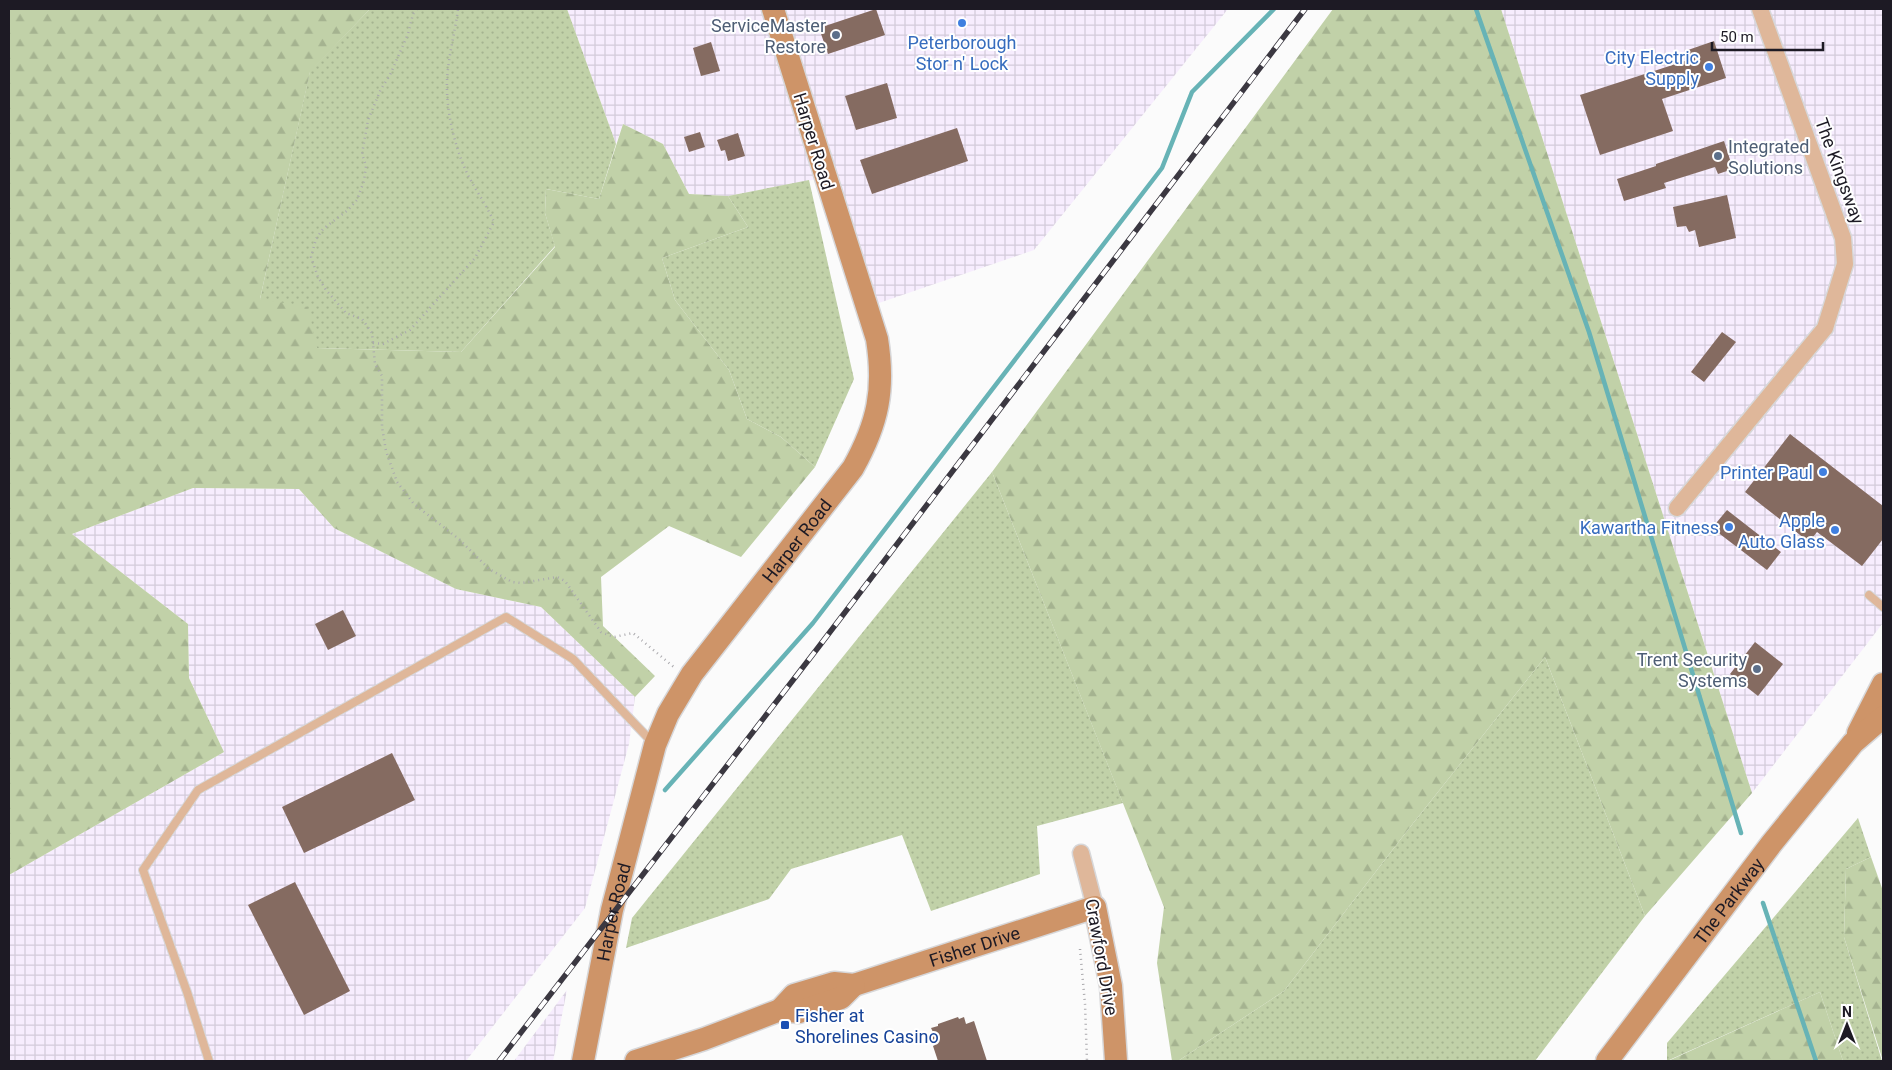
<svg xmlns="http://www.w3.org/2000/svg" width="1892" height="1070" font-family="Roboto,sans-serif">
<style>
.industrial{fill:url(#industrial-grid)}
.grass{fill:url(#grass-dots)}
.forest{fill:url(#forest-firs)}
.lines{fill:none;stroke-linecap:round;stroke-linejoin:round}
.stream{stroke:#67b3b6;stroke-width:4.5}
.building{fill:#856b61}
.lane-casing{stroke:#d7d7d9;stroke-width:10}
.street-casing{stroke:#d7d7d9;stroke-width:19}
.secondary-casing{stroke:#d7d7d9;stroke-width:25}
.path{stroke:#aaa9ad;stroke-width:2.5;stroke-dasharray:1 4;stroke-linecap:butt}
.lane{stroke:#dfb79a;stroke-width:8}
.street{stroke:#dfb79a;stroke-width:16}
.secondary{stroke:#ce9468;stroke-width:22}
.rail-casing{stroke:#3b3841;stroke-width:5.5}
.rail{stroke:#fff;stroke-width:4;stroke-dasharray:11;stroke-linecap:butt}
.shop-dot{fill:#3f7fe0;stroke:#fff;stroke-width:2}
.service-dot{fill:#5c6f8a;stroke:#fff;stroke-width:2}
.transit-dot{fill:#1a4fb4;stroke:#fff;stroke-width:2}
.labels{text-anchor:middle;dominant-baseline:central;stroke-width:4;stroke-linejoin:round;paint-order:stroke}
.service-label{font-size:18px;fill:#4e5e75;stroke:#fff;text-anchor:end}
.shop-label{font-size:18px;fill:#366cbe;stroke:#fff;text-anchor:end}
.street-label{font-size:18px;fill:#1d1a24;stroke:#fff}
.transit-label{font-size:18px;fill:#164399;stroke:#fff;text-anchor:start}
</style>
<defs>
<pattern id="industrial-grid" width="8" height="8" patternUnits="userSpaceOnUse" patternTransform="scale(1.25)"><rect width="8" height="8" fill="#f7edfe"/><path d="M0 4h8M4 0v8" fill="none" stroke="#d3cbda"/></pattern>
<pattern id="grass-dots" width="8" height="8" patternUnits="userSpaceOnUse" patternTransform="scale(1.25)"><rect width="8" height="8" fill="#c1d1a8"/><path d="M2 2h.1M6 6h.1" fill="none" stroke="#a5b390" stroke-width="1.8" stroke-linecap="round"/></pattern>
<pattern id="forest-firs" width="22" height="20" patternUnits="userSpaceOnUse" patternTransform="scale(1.25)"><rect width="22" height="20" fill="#c1d1a8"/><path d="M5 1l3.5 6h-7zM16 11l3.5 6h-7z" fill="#a5b390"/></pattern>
</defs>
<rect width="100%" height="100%" fill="#fbfbfb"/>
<g class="industrial">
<path d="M567,9H1228L1034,250L876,304L833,176L728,196L689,194L663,144L623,124L616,144Z"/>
<path d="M1501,9H1883V623L1752,793Z"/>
<path d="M193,488L299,489L334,528L456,589L541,607L635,697L629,744L585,908L466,1061H9V875L224,752L189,678L188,624L72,534Z"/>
<path d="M567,990L553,1061H514Z"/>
</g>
<g class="grass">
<path d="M370,9H567L616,144L599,199L546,189L545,213L555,246L461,352L317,348L260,299L310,71Z"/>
<path d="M809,180L854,379L815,467L781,437L747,419L729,370L675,300L662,258L748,227L728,196Z"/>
<path d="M992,472L1123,803L1037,826L1040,874L931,911L902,835L791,869L769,899L626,948L632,918Z"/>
<path d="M1545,657L1645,916L1535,1061H1178L1284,991L1407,831Z"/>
<path d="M1858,818L1871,857L1846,869L1844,937L1882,1061H1843L1820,992L1667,1061V1043Z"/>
</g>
<g class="forest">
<path d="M9,9H370L310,72L260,299L308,307L317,348L461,352L555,247L545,213L546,189L599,199L623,124L663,144L689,194L728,196L748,227L662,258L675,300L729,370L747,419L781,437L815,467L741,557L669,526L601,577L603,626L655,676L635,697L541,607L456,589L334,528L299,489L193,488L72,534L188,624L189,678L224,752L9,875Z"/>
<path d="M1333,9H1501L1752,793L1645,916L1545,657L1407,831L1284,991L1178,1061H1172L1157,963L1164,907L992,472Z"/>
<path d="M1871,857L1883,891V1061L1844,937L1846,869Z"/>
<path d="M1820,992L1843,1061H1668Z"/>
</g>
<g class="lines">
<g class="stream">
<path d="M1476,9L1589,332L1741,833"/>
<path d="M665,790L813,623L1162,168L1192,92L1274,9"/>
<path d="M1763,903L1816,1061"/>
</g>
</g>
<g class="building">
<path d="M876,9L885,35L828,54L819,28Z"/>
<path d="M1714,41L1726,78L1662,99L1673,131L1600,155L1580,95L1691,59L1688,50Z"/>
<path d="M711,42L720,71L701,76L693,48Z"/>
<path d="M887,83L897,118L856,130L845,96Z"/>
<path d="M957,128L968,161L872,194L860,160Z"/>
<path d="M700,132L705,147L689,152L684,137Z"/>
<path d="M738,133L745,156L728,161L725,150L721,151L717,140Z"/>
<path d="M1724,141L1733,169L1718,174L1715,167L1664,183L1666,188L1624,201L1617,179L1656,166V164Z"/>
<path d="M1727,195L1736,238L1699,247L1695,230L1689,232L1686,226L1677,227L1673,207Z"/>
<path d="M1722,332L1736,342L1704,382L1691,372Z"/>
<path d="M1790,434L1883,506V539L1862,566L1817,532L1809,542L1745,492Z"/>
<path d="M1727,510L1781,552L1767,570L1712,528Z"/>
<path d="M343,610L356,636L328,650L315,624Z"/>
<path d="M1755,642L1783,664L1758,696L1730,674Z"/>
<path d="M392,753L415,800L304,853L282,807Z"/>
<path d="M295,882L350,991L304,1015L248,905Z"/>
<path d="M958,1017L959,1019L964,1017L966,1024L974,1021L987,1061H938L933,1046L935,1045L931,1035L934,1034L931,1028L938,1026V1024Z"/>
</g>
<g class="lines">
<defs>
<g id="lane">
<path d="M1869,595L1883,607"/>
<path d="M209,1061L187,992L143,870L198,790L506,617L573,659L653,743"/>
</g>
<g id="street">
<path d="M1677,508L1825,328L1845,264L1843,238L1760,9"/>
<path d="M1081,853L1095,907"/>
</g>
<g id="secondary">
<path d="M1858,733L1883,684"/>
<path id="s1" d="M780,1010L794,995L834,983L854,985L1095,907L1111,986L1116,1061"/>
<path id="s2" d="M583,1061L612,910L655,745L668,714L692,674L853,468C878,423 885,390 877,339L773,9"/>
<path d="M636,1061L704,1039L780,1010L799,1012L841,998L854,985"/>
<path id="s3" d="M1607,1061L1772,843L1853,743L1883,717"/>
</g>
</defs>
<use href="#lane" class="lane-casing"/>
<use href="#street" class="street-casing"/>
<use href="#secondary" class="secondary-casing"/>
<g class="path">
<path d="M417,9L413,14L408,34L390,75L381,89L368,120L362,154L366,166L364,181L357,200L348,210L323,229L316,239L311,257L318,277L326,290L346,313L362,319L372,333L375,364L382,376V427L386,451L397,482L414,504L460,540L489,569L512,582L522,583L557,577L565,581L601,632L614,637L633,633L675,668"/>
<path d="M373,343L383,344L410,330L475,258L494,222C486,204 474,188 466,171C454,144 446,110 447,81C448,57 455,33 458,9"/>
<path d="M1080,949L1085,1004L1087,1061"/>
</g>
<use href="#lane" class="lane"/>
<use href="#street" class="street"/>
<use href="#secondary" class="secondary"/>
<defs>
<path id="rail" d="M499,1061L817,649L1305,9"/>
</defs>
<use href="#rail" class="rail-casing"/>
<use href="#rail" class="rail"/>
</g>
<g class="shop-dot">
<circle cx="962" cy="23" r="5"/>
<circle cx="1709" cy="67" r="5"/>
<circle cx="1823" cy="472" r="5"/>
<circle cx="1729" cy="527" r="5"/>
<circle cx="1835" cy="530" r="5"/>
</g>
<g class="service-dot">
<circle cx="836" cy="35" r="5"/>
<circle cx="1718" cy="156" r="5"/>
<circle cx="1757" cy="669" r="5"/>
</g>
<rect class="transit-dot" x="780" y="1020" width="10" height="10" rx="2.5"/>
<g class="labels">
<g class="service-label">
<text x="826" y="25">ServiceMaster<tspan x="826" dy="21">Restore</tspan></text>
<text x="1728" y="146" text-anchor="start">Integrated<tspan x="1728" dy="21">Solutions</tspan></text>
<text x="1747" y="659">Trent Security<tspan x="1747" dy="21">Systems</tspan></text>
</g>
<g class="shop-label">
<text x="962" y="42" text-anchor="middle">Peterborough<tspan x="962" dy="21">Stor n' Lock</tspan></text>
<text x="1699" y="57">City Electric<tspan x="1699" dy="21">Supply</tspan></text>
<text x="1813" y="472">Printer Paul</text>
<text x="1825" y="520">Apple<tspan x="1825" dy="21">Auto Glass</tspan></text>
<text x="1719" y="527">Kawartha Fitness</text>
</g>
<g class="street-label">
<text transform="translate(814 141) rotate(73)">Harper Road</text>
<text transform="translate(1840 171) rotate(70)">The Kingsway</text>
<text stroke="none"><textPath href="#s2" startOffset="574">Harper Road</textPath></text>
<text stroke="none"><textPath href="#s3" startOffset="201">The Parkway</textPath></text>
<text stroke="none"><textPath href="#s2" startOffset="152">Harper Road</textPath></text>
<text stroke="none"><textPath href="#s1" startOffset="209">Fisher Drive</textPath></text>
<text transform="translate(1102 957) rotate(80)">Crawford Drive</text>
</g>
<g class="transit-label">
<text x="795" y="1015">Fisher at<tspan x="795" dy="21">Shorelines Casino</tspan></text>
</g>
</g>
<rect width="1892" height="1070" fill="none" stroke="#1d1a24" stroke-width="20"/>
<g transform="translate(1847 1025)" stroke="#ffffff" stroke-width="4" paint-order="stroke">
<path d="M0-4L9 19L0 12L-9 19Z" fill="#1d1a24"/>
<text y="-8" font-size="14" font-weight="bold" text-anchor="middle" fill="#1d1a24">N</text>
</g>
<path d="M1712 42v8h111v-8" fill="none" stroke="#1d1a24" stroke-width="2.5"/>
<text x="1720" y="42" font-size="15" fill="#1d1a24" stroke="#ffffff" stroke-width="4" paint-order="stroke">50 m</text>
</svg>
